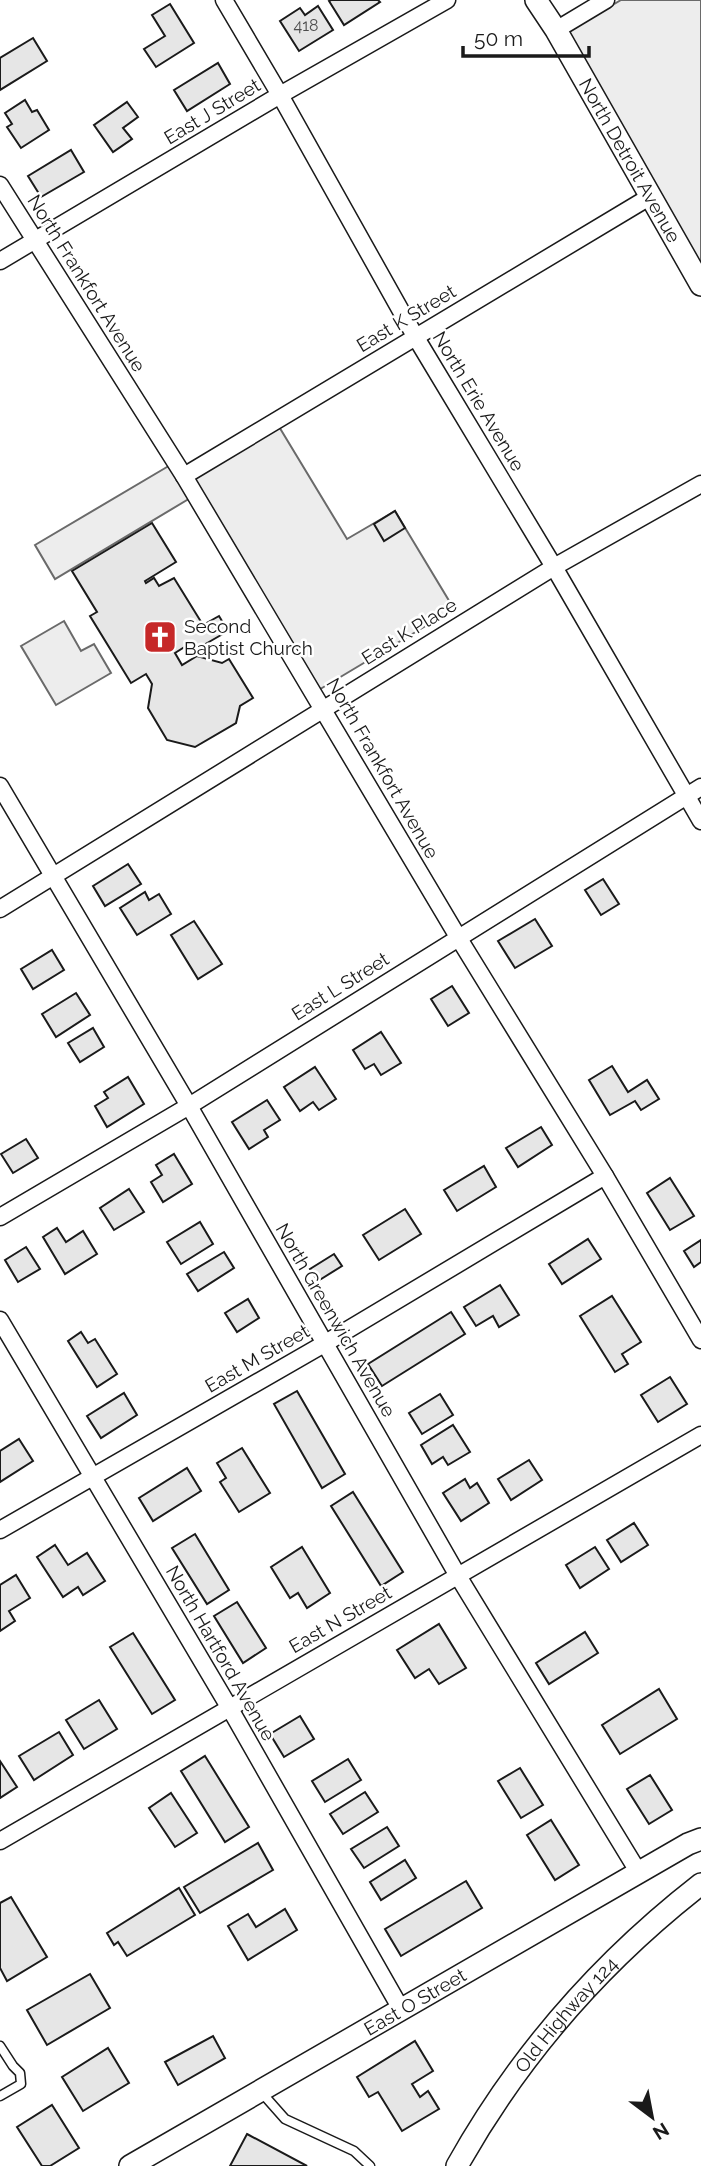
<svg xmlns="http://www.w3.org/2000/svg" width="701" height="2166" font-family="Raleway,sans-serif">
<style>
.built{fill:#ededed;stroke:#6a6a6a;stroke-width:2}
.building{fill:#e6e6e6;stroke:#1a1a1a;stroke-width:2}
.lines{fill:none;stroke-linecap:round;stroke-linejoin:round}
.lane-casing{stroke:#1a1a1a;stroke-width:11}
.street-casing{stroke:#1a1a1a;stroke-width:19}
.secondary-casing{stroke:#1a1a1a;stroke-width:24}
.lane{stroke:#fff;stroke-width:8}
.street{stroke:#fff;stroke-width:16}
.secondary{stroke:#fff;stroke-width:21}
.labels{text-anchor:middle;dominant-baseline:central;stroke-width:5;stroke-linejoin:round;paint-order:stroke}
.number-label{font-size:16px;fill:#4d4d4d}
.street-label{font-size:19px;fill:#1a1a1a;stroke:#fff}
.poi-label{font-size:19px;fill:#1a1a1a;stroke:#fff;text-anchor:start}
</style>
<rect width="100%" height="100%" fill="#fff"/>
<g class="built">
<path d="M621,0H701V264L564,34Z"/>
<path d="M278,425L347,539L395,511L454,609L317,691L189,478Z"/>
<path d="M172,464L192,497L55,579L35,545Z"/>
<path d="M64,621L81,651L94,644L111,673L56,705L21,646Z"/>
</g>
<g class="building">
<path d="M331,0H378L380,2L344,25L329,1Z"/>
<path d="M170,4L194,43L156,67L144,49L165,36L152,15Z"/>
<path d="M318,6L333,30L299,51L280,21L300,8L305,15Z"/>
<path d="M33,38L47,61L0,90V58Z"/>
<path d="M218,63L230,84L187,111L174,90Z"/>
<path d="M25,100L32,112L37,110L49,130L21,148L7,127L12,124L5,113Z"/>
<path d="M127,102L138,117L123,128L132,139L113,152L94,125Z"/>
<path d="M71,150L84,172L41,197L28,176Z"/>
<path d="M395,511L405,528L384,541L374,524Z"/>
<path d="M152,523L176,562L145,581L146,583L154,578L159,586L174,578L203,625L219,616L228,631L195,650L191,643L175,653L182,665L197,656L222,663L229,659L253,698L240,706L236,723L195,747L167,740L148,708L152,684L146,674L131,683L90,616L97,612L72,571Z"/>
<path d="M128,864L141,884L105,906L93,886Z"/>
<path d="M603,879L619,904L601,915L585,890Z"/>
<path d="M145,892L149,900L159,894L171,914L137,935L120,908Z"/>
<path d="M535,919L552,946L515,968L498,941Z"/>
<path d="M194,921L222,964L198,979L171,935Z"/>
<path d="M52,950L64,970L33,989L21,969Z"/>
<path d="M452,986L469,1013L448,1026L431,999Z"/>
<path d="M76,993L90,1015L56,1037L42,1014Z"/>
<path d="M93,1028L104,1047L80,1062L68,1043Z"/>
<path d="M381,1032L401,1063L381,1075L374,1064L365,1069L353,1050Z"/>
<path d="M612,1066L628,1092L647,1080L659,1099L641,1110L635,1101L610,1115L589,1080Z"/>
<path d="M315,1067L336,1099L319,1110L313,1102L300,1111L284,1087Z"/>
<path d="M128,1077L144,1104L107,1127L95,1106L108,1098L104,1092Z"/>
<path d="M267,1100L280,1120L264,1130L268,1137L249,1149L232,1122Z"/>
<path d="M541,1127L552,1145L518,1167L506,1148Z"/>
<path d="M26,1139L38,1158L13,1173L1,1154Z"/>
<path d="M174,1154L192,1184L163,1202L151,1182L162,1175L156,1165Z"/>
<path d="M484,1166L496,1187L457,1211L444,1190Z"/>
<path d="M670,1178L694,1216L670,1230L647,1193Z"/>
<path d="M129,1189L144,1212L114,1230L100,1208Z"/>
<path d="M405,1209L421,1234L379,1260L363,1235Z"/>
<path d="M200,1222L213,1244L181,1264L167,1242Z"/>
<path d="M57,1228L66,1242L83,1231L97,1254L65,1274L43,1237Z"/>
<path d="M588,1239L601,1259L562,1284L549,1264Z"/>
<path d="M701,1240V1262L694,1267L684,1251Z"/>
<path d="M26,1247L40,1269L18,1282L5,1260Z"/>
<path d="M224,1252L234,1268L198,1291L187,1274Z"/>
<path d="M334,1254L342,1266L318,1281L310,1269Z"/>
<path d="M500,1285L519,1315L499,1327L493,1316L476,1326L464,1307Z"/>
<path d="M612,1296L641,1342L622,1354L628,1364L615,1372L580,1316Z"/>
<path d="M248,1299L259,1318L237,1332L225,1313Z"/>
<path d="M451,1312L465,1334L382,1386L368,1364Z"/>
<path d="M81,1332L88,1343L95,1339L117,1374L97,1387L68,1341Z"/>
<path d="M670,1377L687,1404L658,1422L641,1395Z"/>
<path d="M297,1391L345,1474L322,1488L274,1404Z"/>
<path d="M124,1393L137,1415L101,1438L87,1416Z"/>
<path d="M440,1394L453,1415L422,1434L409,1413Z"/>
<path d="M453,1425L470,1452L448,1465L443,1457L432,1464L421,1445Z"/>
<path d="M19,1439L33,1461L0,1482V1451Z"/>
<path d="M242,1448L270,1493L239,1512L220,1482L226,1478L217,1463Z"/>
<path d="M529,1460L542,1480L511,1500L498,1479Z"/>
<path d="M187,1468L201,1491L153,1521L139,1498Z"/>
<path d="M465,1479L470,1488L477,1483L489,1503L461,1521L443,1493Z"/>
<path d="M353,1492L403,1572L381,1586L331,1506Z"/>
<path d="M634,1523L648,1545L621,1562L607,1540Z"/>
<path d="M195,1534L229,1590L207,1604L172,1548Z"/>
<path d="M55,1545L68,1565L87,1553L105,1581L83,1595L78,1587L63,1597L37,1557Z"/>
<path d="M302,1547L330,1593L307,1608L298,1593L290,1598L271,1567Z"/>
<path d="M595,1547L609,1569L580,1588L566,1565Z"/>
<path d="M16,1575L30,1598L9,1611L15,1621L0,1631V1585Z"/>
<path d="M237,1602L266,1648L243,1663L214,1616Z"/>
<path d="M439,1624L466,1668L439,1684L429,1669L415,1678L397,1650Z"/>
<path d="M585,1632L598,1653L549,1684L536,1663Z"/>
<path d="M133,1633L175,1700L152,1714L110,1647Z"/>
<path d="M659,1689L677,1719L620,1754L602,1725Z"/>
<path d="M99,1700L117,1729L84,1749L66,1720Z"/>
<path d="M300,1716L314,1739L284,1757L270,1734Z"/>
<path d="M59,1732L73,1755L34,1780L19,1756Z"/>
<path d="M205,1756L249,1827L225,1842L181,1771Z"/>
<path d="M348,1759L361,1780L325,1802L312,1781Z"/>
<path d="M0,1761L17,1787L0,1798Z"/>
<path d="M520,1768L543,1805L521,1818L498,1781Z"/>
<path d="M650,1775L672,1810L649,1824L627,1789Z"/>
<path d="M365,1792L378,1812L343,1834L330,1814Z"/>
<path d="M171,1793L197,1833L175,1847L149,1808Z"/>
<path d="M551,1820L579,1865L555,1880L527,1835Z"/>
<path d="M387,1827L399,1846L364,1868L351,1849Z"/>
<path d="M258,1843L273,1870L200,1913L184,1887Z"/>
<path d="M405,1860L416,1878L381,1900L370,1882Z"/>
<path d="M466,1881L482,1908L401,1956L385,1929Z"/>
<path d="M179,1888L195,1915L127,1956L118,1942L114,1945L107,1933Z"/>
<path d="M11,1897L47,1957L7,1981L0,1968V1903Z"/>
<path d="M285,1909L297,1930L248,1960L228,1926L248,1914L256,1927Z"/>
<path d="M90,1974L110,2008L47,2045L27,2010Z"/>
<path d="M213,2036L225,2058L178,2085L165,2062Z"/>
<path d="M415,2041L433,2071L412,2084L420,2097L428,2091L439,2109L402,2131L378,2092L369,2097L357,2077Z"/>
<path d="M108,2048L129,2083L83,2111L62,2077Z"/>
<path d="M52,2105L79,2148L50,2166H42L17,2127Z"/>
<path d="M247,2134L307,2166H230Z"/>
</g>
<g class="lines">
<defs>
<g id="lane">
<path d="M0,2046L13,2066L20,2073L21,2084L0,2096"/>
<path d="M262,2093L285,2119L354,2151L370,2166"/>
</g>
<g id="street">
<path d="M224,0L280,95L415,336L554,567L701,821"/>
<path d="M556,30L606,0"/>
<path d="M0,185L184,476L458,937L605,1176L701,1340"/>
<path d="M0,261L280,95L447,0"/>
<path d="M184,476L651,196"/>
<path d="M0,786L189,1106L458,1576L639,1873"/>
<path d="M0,909L554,567L701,484"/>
<path d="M0,1217L189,1106L701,787"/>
<path d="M0,1320L229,1707L401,2009"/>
<path d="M0,1530L324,1344L605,1176"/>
<path d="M0,1841L701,1435"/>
</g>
<g id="secondary">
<path id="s1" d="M536,0L556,30L701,285"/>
<path id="s2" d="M130,2166L688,1844L701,1839"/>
<path id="s3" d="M457,2166C518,2057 602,1961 701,1884"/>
</g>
</defs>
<use href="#lane" class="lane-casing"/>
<use href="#street" class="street-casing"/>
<use href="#secondary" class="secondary-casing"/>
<use href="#lane" class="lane"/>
<use href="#street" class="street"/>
<use href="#secondary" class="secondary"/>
</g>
<defs>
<symbol id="church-square" viewBox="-11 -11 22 22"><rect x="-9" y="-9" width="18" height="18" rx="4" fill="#c62828" stroke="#fff"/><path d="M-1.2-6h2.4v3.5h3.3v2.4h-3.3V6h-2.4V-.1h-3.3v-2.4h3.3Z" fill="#fff"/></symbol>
</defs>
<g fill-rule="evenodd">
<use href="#church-square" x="141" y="618" width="38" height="38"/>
</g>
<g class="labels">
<g class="number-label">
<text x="306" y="25">418</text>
</g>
<g class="street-label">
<text transform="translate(212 111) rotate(-31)">East J Street</text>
<text stroke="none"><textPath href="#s1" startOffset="186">North Detroit Avenue</textPath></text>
<text transform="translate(87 283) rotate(58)">North Frankfort Avenue</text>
<text transform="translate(406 318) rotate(-31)">East K Street</text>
<text transform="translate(479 401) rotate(59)">North Erie Avenue</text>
<text transform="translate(409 631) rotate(-32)">East K Place</text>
<text transform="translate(383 768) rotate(60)">North Frankfort Avenue</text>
<text transform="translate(340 986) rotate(-32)">East L Street</text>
<text transform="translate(336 1320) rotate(60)">North Greenwich Avenue</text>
<text transform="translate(257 1358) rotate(-30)">East M Street</text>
<text transform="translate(340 1619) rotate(-30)">East N Street</text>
<text transform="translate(221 1653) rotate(60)">North Hartford Avenue</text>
<text stroke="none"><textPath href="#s2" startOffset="329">East O Street</textPath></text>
<text stroke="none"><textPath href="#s3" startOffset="187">Old Highway 124</textPath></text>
</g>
<g class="poi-label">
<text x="184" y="626">Second<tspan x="184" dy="22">Baptist Church</tspan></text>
</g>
</g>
<g transform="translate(652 2117) rotate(148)" stroke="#ffffff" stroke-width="5" paint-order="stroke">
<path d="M0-5L12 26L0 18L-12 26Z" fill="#1a1a1a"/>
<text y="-10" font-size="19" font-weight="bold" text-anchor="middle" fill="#1a1a1a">N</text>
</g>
<path d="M463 46v10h126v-10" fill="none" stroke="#1a1a1a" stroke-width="3.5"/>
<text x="474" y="46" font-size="21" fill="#1a1a1a" stroke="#ffffff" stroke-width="5" paint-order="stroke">50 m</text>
</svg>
